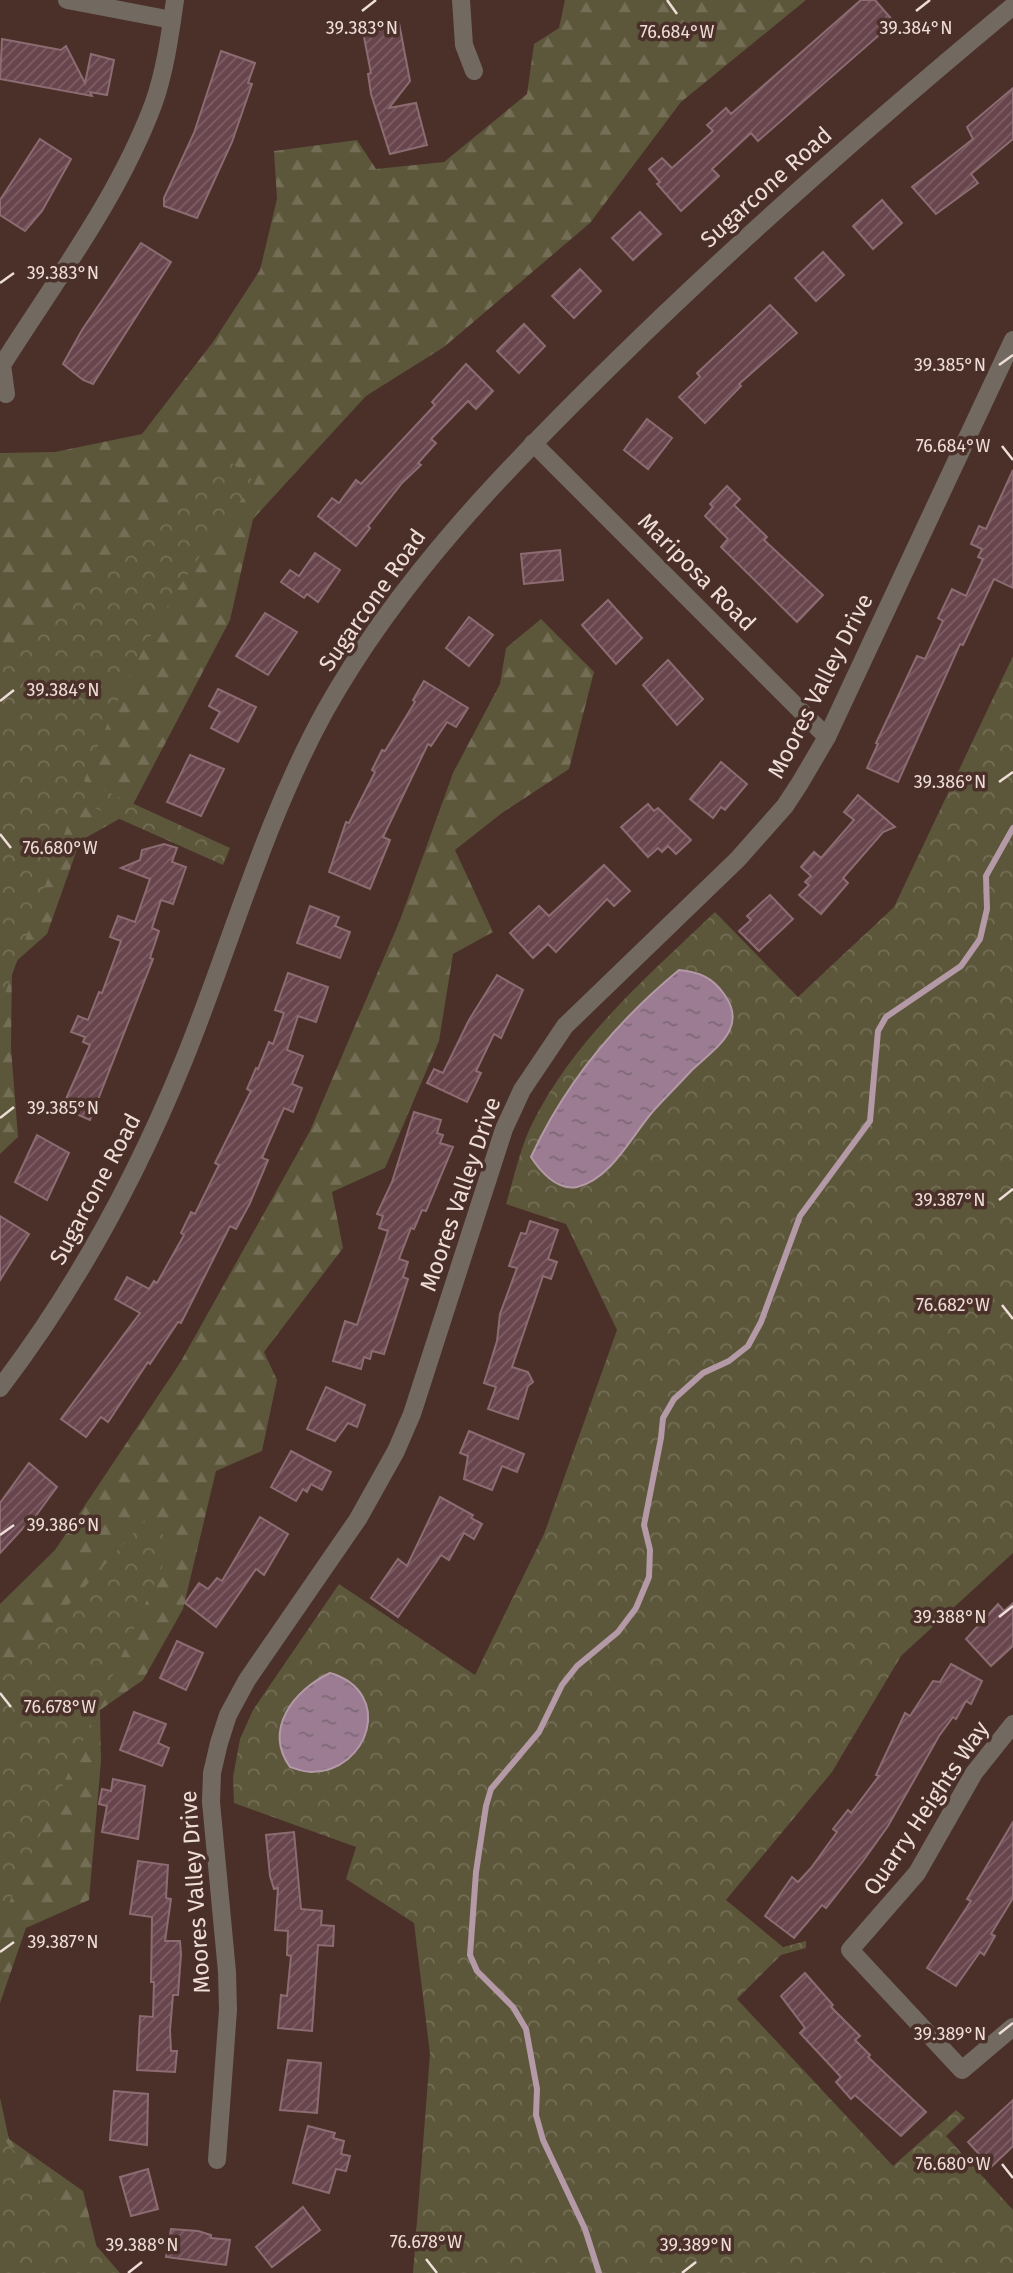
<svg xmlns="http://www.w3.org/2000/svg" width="1013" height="2273" font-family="'Fira Sans',sans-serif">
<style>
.forest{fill:url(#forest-firs)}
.park{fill:url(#park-crowns)}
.water{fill:url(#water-ripples);stroke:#b499a7;stroke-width:2}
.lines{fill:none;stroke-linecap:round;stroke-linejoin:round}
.stream{stroke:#b499a7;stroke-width:6}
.building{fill:url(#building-hatch);stroke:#8c6c72;stroke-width:2}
.minor{stroke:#726960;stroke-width:18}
.ticks{fill:none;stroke:#efddd8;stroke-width:2.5}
.labels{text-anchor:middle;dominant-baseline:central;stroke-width:7;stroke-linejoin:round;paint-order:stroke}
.street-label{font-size:23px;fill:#efddd8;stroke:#4a3029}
.ticks-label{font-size:18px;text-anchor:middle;fill:#efddd8;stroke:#4a3029;stroke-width:7;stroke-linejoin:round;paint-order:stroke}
</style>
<defs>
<pattern id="forest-firs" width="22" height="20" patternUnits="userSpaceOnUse" patternTransform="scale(1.75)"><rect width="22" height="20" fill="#5c563a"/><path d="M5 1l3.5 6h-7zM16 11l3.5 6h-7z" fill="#746e56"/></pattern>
<pattern id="park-crowns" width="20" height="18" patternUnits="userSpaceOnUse" patternTransform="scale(1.75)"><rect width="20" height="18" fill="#5c563a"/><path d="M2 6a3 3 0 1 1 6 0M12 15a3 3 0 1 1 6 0" fill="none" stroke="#746e56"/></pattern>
<pattern id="water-ripples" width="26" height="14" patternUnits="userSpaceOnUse" patternTransform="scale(1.75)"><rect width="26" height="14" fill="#9b7c92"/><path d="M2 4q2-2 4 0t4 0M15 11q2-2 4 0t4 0" fill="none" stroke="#7e6876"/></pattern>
<pattern id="building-hatch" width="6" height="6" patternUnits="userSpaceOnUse" patternTransform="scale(1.75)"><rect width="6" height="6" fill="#68454c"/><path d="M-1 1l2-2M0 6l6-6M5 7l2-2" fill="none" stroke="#7e5f65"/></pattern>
</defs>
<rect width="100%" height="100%" fill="#4a3029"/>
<g class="forest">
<path d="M565,0H806L681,102L590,223L444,347L366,396L253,519L230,620L128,814L80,841L47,934L12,965L11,1048L18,1137L0,1154V453L55,452L142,434L213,342L260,270L277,199L274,151L357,140L376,169L444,162L527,94L534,44L559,28Z"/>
<path d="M541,619L594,672L569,769L502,813L455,850L493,932L453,954L439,1041L385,1168L332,1192L343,1248L264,1352L277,1380L262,1451L216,1471L183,1609L143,1680L100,1710L101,1761L89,1900L26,1928L0,2003V1604L55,1550L180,1363L310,1131L400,920L453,773L500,684L506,648Z"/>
<path d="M0,2098L9,2139L83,2191L103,2273H0Z"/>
</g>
<g class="park">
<path d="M228,460L255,482C235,508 215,533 197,560C150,628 114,704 84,781L230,848L223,865L77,800L0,1007V656Z"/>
<path d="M1013,656V1553L901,1656L832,1772L726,1900L783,1947L806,1941V1948L781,1955L737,1999L893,2166L956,2110L965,2118L946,2136L1013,2210V2273H413L430,2054L414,1923L346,1879L356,1847L234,1803L233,1777L240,1739L253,1710L339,1584L475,1675L544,1534L617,1330L566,1224L506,1204C514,1178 520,1147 533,1122C575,1038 648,976 715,912L798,997L894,907Z"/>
<path d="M145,1520L173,1543L0,1923V1681Z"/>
<path d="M0,2135L120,2273H0Z"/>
</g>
<g class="water">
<path d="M679,970C699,972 712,977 724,994C749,1028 715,1048 692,1070C680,1083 667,1096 655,1109C633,1133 612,1179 577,1187C557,1191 540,1171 531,1157C565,1083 616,1022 679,970Z"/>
<path d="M330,1673C395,1692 369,1772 311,1772C304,1772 296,1769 290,1767C263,1729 294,1690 330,1673Z"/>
</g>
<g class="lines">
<path class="stream" d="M599,2273L585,2229L543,2140L536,2115L537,2089L526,2029L513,2007L477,1971L470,1955L476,1872L486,1806L491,1789L539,1732L562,1685L577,1666L618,1632L636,1608L649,1577L650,1550L644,1525L661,1438L663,1418L674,1399L703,1373L729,1361L748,1346L761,1322L800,1216L870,1121L878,1031L886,1017L961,966L980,939L987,909L986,876L1013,828"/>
</g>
<g class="building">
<path d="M861,0H875L894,22L758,141L751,133L712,169L719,176L681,211L657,184L660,182L649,169L662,158L672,168L713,131L707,125L726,108L731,114Z"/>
<path d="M399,23L410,81L389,108L416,103L427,145L390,154L371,94L368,74L371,73L363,32Z"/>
<path d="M2,39L61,50L66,46L85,83L91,54L114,60L107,95L90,92L92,96L0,79Z"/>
<path d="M221,51L255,63L248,83L252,84L232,142L197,218L164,206V198L194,133Z"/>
<path d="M1013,88V139L971,174L978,183L936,214L912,187L973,139L967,127Z"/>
<path d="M40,139L71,159L42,211L25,231L0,215V200Z"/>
<path d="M882,200L902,223L873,249L853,226Z"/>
<path d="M640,212L661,234L633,260L612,238Z"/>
<path d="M141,243L171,262L93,384L83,380L63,364L82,330Z"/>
<path d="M823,252L844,275L816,301L795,278Z"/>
<path d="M580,269L601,291L574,318L552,296Z"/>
<path d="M770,305L797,333L739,384L741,386L705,423L679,397L700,377L697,373Z"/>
<path d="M524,324L545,346L519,373L497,351Z"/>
<path d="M466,364L493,391L476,409L468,401L431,439L436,443L418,463L421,465L402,483L368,526L370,528L356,546L318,516L332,498L339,503L356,480L361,484L435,405L432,402Z"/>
<path d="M647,419L672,438L648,469L624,450Z"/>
<path d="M1013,470V588L994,579L963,645L960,644L898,782L867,768L878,744L876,743L917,656L925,659L943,621L938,618L952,589L966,596L983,559L978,557L982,549L971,544L979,526L986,529Z"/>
<path d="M727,486L740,499L734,505L767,537L764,540L823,595L797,622L721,547L728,539L705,516L713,507L710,504Z"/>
<path d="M560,550L563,580L524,584L521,554Z"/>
<path d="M315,553L340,570L318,602L307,594L304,598L281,582L290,570L299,576Z"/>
<path d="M608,600L642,638L616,664L582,625Z"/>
<path d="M265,613L297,632L268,675L236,656Z"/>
<path d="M469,617L493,635L469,666L446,648Z"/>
<path d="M668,660L703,699L677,725L643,685Z"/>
<path d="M424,681L468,708L456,727L447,722L431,746L428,744L383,837L390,840L370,889L329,872L346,822L349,823L375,772L372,770L382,750L385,751L415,702L413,700Z"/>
<path d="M218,689L256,707L238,742L211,728L220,712L209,706Z"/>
<path d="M190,755L224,769L201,816L167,802Z"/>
<path d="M721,762L747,784L725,810L721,807L713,818L690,799Z"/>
<path d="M858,795L895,827L883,832L843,878L848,883L821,914L799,895L809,885L805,882L811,876L801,867L814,852L821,858L854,820L844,812Z"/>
<path d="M648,804L654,811L658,808L691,840L676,854L668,846L662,852L658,848L648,857L621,827Z"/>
<path d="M164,844L177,848L172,862L186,867L173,904L161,900L152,928L159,931L150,958L153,959L90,1120L62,1108L90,1045L83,1042L85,1037L71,1032L78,1016L88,1020L99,992L102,993L121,941L110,937L118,916L135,922L150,879L121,868L140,860L142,850Z"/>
<path d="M604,865L630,891L614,906L607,899L556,952L548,944L533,958L510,933L539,906L549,916Z"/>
<path d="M770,895L793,919L759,951L739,931L751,920L747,916Z"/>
<path d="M310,906L339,917L335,926L350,932L340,958L297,943Z"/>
<path d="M288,973L328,987L316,1022L298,1016L287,1050L303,1056L292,1084L302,1088L293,1112L284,1108L262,1158L268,1160L250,1203L236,1229L230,1226L181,1323L178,1322L150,1364L148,1362L108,1422L101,1417L86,1437L61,1419L140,1313L115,1299L127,1277L149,1289L154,1281L157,1283L184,1235L181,1233L191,1212L195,1214L219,1165L215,1163L251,1091L247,1089L256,1068L258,1069L269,1042L273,1044L284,1013L275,1010Z"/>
<path d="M497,975L523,990L501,1038L494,1034L476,1071L481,1073L467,1102L427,1083L434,1069L443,1073L469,1020Z"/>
<path d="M414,1112L441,1120L437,1133L443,1135L440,1143L453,1147L426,1211L422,1210L414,1229L411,1228L399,1259L408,1262L403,1277L408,1279L384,1354L372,1351L370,1359L364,1357L361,1369L333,1361L345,1321L357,1325L388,1231L379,1228L383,1216L377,1214L392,1182Z"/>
<path d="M37,1135L69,1153L47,1200L15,1182Z"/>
<path d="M0,1216L29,1234L0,1280Z"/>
<path d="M530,1221L558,1230L548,1259L557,1262L551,1279L543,1276L512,1367L528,1372L533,1382L528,1386L518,1419L488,1409L496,1387L484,1383L497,1341L500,1314L517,1268L509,1266L521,1233L526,1234Z"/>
<path d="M326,1387L365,1405L357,1427L348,1423L335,1441L307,1429Z"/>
<path d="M469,1431L524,1454L517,1472L502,1466L492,1490L464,1479L468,1456L460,1453Z"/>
<path d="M291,1451L331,1472L322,1490L311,1484L307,1492L303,1489L296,1501L271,1487Z"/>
<path d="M29,1463L57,1487L26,1529L24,1527L0,1553V1503Z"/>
<path d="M440,1497L473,1515L471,1518L482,1524L474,1539L464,1533L449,1560L441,1555L398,1617L371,1598L398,1559L407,1566Z"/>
<path d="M260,1517L288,1534L264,1575L256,1569L216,1627L185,1603L199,1583L208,1589L217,1578L222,1581Z"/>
<path d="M1013,1603V1646L991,1666L966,1639L998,1604L1004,1611Z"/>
<path d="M177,1641L203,1653L186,1690L160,1678Z"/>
<path d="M951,1664L982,1681L971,1704L966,1701L956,1719L953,1717L939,1736L888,1826L863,1861L826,1908L822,1905L794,1938L765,1916L792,1877L798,1882L811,1868L837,1832L833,1829L848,1810L851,1813L879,1776L876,1775L905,1713L910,1716L933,1681L940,1682Z"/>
<path d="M134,1712L166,1724L158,1743L169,1748L162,1766L120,1750Z"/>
<path d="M113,1779L145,1786L138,1839L102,1832L107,1806L99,1804L102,1789L111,1791Z"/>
<path d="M1013,1822V1898L991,1934L995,1936L984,1955L980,1952L956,1986L927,1968L971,1901L967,1899Z"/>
<path d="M294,1832L301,1909L322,1911L321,1925L334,1926L333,1946L318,1945L312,2031L278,2028L281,1995L287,1996L291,1956L287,1955L288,1931L275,1930L278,1888L274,1889L270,1876L266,1835Z"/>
<path d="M138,1861L168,1865L166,1898L171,1899L165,1941H180L181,1954L178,1995H173L170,2030L171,2051H177L175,2072L137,2070L140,2016L153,2017L154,1982H151L152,1917L130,1914Z"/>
<path d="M805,1973L833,2005L831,2007L860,2036L855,2040L870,2055L868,2057L926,2112L901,2136L855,2095L851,2099L836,2082L841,2077L800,2033L805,2028L781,1996Z"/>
<path d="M288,2060L321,2063L317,2113L280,2110Z"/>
<path d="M114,2091L148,2094L147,2145L110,2140Z"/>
<path d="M1013,2100V2146L991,2167L968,2142Z"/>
<path d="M308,2126L335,2133L333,2138L344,2141L341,2154L350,2156L346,2171L336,2169L329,2193L293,2183Z"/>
<path d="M148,2169L158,2209L131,2216L120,2177Z"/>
<path d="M303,2207L320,2230L272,2267L256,2247Z"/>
<path d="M171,2229L198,2231L211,2235V2238L230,2240L226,2265L166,2257Z"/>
</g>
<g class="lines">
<g class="minor">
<path d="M67,0L172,20"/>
<path d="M461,0L464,45L474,71"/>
<path d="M6,394L2,365C55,281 118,198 153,105C165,72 170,35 175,0"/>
<path d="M533,443L827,737"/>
<path d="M0,1388C77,1287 136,1178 184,1060C231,944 264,822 325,711C400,577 506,469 615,362C742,237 876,120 1013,6"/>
<path d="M1013,1724L974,1773L917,1873L850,1950L962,2070L1013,2027"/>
<path d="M217,2160L228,2010L227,1972L211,1802L212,1773L219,1743L228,1715L247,1680L358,1519L396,1451L412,1414L504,1129L522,1090L565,1026L738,859L785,806L800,783L827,737L1013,340"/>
</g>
</g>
<path class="ticks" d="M667,0L677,14M362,11L376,0M916,11L930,0M0,283L14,273M999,365L1013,355M1002,446L1013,460M0,701L14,690M999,782L1013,772M0,834L11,848M0,1118L14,1107M999,1200L1013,1189M1002,1305L1013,1319M0,1535L14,1525M999,1617L1013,1606M0,1693L11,1707M0,1952L14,1942M999,2034L1013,2023M1002,2164L1013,2178M426,2259L437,2273M128,2273L142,2262M682,2273L696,2262"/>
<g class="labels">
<g class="street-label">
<text transform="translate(766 187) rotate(-42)">Sugarcone Road</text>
<text transform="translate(697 572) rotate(45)">Mariposa Road</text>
<text transform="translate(372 600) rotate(-55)">Sugarcone Road</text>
<text transform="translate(820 686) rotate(-63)">Moores Valley Drive</text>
<text transform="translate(95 1189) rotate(-62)">Sugarcone Road</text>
<text transform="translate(460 1194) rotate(-71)">Moores Valley Drive</text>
<text transform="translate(926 1808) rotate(-56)">Quarry Heights Way</text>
<text transform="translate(195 1892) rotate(-94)">Moores Valley Drive</text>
</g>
</g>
<g class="ticks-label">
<text x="362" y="34">39.383°N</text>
<text x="916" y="34">39.384°N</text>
<text x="677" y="38">76.684°W</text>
<text x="63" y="279">39.383°N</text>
<text x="950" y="371">39.385°N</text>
<text x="953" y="452">76.684°W</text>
<text x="63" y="696">39.384°N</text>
<text x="950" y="788">39.386°N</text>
<text x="60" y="854">76.680°W</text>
<text x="63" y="1114">39.385°N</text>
<text x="950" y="1206">39.387°N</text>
<text x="953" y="1311">76.682°W</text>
<text x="63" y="1531">39.386°N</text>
<text x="950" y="1623">39.388°N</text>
<text x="60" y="1713">76.678°W</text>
<text x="63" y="1948">39.387°N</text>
<text x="950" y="2040">39.389°N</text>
<text x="953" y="2170">76.680°W</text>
<text x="426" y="2248">76.678°W</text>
<text x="142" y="2251">39.388°N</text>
<text x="696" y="2251">39.389°N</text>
</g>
</svg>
